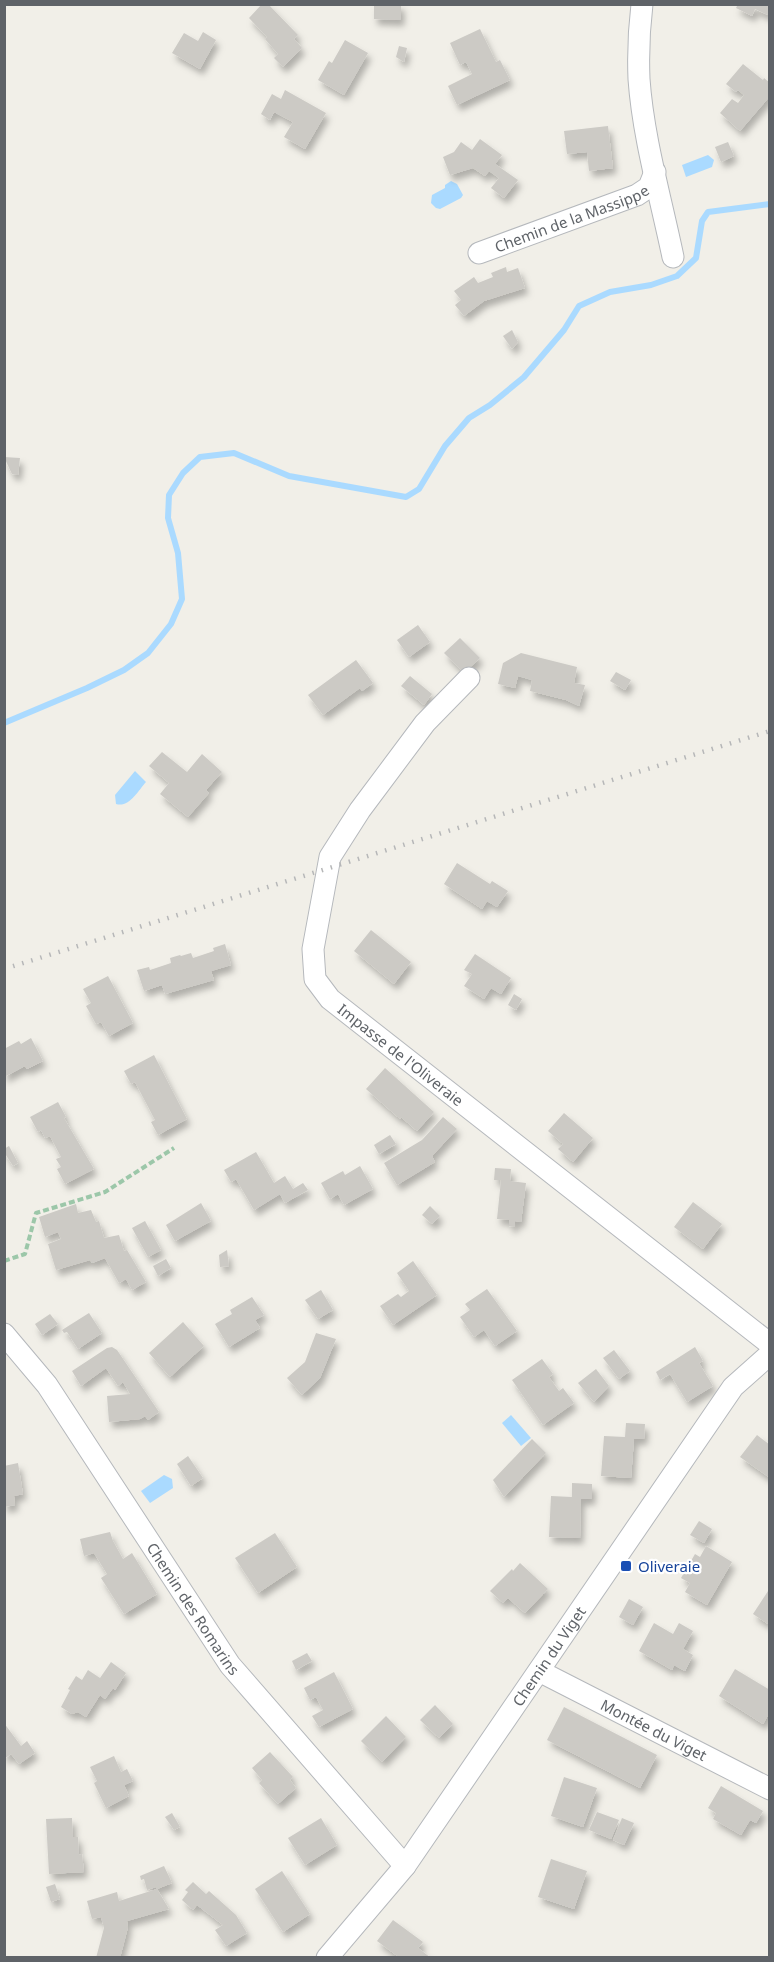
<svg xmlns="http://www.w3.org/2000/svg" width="774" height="1962" font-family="'Noto Sans',sans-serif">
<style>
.water{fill:#aadaff}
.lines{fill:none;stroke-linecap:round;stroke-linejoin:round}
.stream{stroke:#aadaff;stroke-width:6}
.building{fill:#cccac5;filter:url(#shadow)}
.minor-casing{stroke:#b5b8bc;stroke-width:23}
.path{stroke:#9cc7a9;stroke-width:4;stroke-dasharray:6 3;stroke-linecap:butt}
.minor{stroke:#fff;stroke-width:21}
.rail{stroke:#b6b7b8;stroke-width:4.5;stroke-dasharray:1.5 8;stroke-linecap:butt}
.transit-dot{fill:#1a4fb4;stroke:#fff;stroke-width:2}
.labels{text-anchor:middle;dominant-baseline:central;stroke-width:4.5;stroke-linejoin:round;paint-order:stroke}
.street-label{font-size:15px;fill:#5f6368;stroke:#fff}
.transit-label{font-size:15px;fill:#164399;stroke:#fff;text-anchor:start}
</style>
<defs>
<filter id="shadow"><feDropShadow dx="3.5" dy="6" stdDeviation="3" flood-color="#0004"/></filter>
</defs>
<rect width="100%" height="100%" fill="#f1efe8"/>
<g class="water">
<path d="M708,155L714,160L712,167L686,177L682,165Z"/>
<path d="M451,181L457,184L463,195L461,198L440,209L436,208L431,203L432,195L445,188V185Z"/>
<path d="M135,771L146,782C138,791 129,808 116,804L115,795Z"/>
<path d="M511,1415L531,1438L521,1446L502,1423Z"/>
<path d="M164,1475L172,1479L173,1488L150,1503L141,1491Z"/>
</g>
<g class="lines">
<path class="stream" d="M4,723L87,688L124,670L148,653L171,624L182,599L178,553L168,518L169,495L183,473L200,457L234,453L289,476L406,497L419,489L445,446L469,418L490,405L524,377L564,330L579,306L610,292L651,285L677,276L696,258L702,221L708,212L770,204"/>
</g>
<g class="building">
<path d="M262,4H268L298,35L294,39L302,48L283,67L274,58L278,54L265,39L267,37L249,18Z"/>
<path d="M374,4H401V20L374,19Z"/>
<path d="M738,4H770V16L755,9L752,16L736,8Z"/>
<path d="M480,29L496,62L500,60L510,80L457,105L448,86L472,74L466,62L460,65L450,43Z"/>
<path d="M203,32L216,40L200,69L172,53L184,33L198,41Z"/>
<path d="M345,40L368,53L344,95L318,80L329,61L332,63Z"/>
<path d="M399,46L407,48L404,62L396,57Z"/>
<path d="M743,64L763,80L764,78L770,83V96L740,131L720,113L732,99L738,103L744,95L738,90L736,92L726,84Z"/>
<path d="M285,90L326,113L305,149L284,137L293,122L274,112L270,120L261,114L272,94L281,99Z"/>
<path d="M608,126L613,168L589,171L587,152L567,154L564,131Z"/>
<path d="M480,139L502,155L495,164L518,180L504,198L491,188L499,178L489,171L485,176L473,168L450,175L443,157L454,152L461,142L472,150Z"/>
<path d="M728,142L734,156L721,162L715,147Z"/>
<path d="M506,267L507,272L518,268L525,288L484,301L464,316L455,305L461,300L454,291L474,277L478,283L493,277L491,273Z"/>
<path d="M512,330L518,342L512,349L503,336Z"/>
<path d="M4,457L20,458L18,475L12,474Z"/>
<path d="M418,625L430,642L409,657L397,640Z"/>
<path d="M460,638L480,658L464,673L444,653Z"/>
<path d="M521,653L577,667L574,683L585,685L579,706L566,700L530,691L532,680L518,676L515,688L498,684L503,663Z"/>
<path d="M356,660L373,683L362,691L360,688L323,715L308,695Z"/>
<path d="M616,672L631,680L625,690L610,681Z"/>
<path d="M410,676L432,694L424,705L401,686Z"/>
<path d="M162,752L187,772L202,754L222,772L206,790L209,793L188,817L160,794L169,783L149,766Z"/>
<path d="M457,863L490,884L492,881L508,891L497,907L487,901L482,909L444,884Z"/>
<path d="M371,930L411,962L394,984L354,951Z"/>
<path d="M225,944L231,965L211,971L214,980L165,994L162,985L144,991L137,970L149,967L150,970L171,963L170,958L180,955L181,956L191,953L193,958L214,951L213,948Z"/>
<path d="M475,954L511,978L501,994L491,988L484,999L464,986L472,974L464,970Z"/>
<path d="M108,976L133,1023L109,1036L101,1022L96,1024L86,1006L91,1003L83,989Z"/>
<path d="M514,994L522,999L516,1010L508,1005Z"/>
<path d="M31,1038L43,1061L27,1069L25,1066L4,1077V1049L19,1041L21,1044Z"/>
<path d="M154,1055L187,1119L158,1135L151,1122L155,1120L135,1082L131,1084L124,1071Z"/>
<path d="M385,1068L434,1112L417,1131L401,1117L400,1119L366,1089Z"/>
<path d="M58,1102L66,1117L64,1118L94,1169L65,1184L57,1169L61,1167L56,1159L61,1157L50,1136L45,1138L41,1130L38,1132L30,1117Z"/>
<path d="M564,1113L593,1138L573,1162L558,1149L563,1144L548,1131Z"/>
<path d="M443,1117L457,1129L432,1156L435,1162L397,1185L384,1163L422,1140Z"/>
<path d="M390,1135L396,1144L379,1154L374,1145Z"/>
<path d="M9,1146L18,1163L13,1166L4,1152V1149Z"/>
<path d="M256,1152L274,1183L285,1176L293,1189L303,1183L308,1190L285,1203L280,1194L254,1210L236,1179L231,1182L224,1170Z"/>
<path d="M360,1166L373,1189L344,1205L338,1194L330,1199L321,1183L343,1171L345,1175Z"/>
<path d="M495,1168L511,1169L510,1181L526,1183L521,1222L515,1221V1227L509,1226V1220L497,1219L501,1180H494Z"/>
<path d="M693,1202L722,1224L703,1249L674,1227Z"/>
<path d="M201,1203L211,1221L175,1241L166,1225Z"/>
<path d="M76,1204L78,1213L91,1210L96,1222L99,1221L104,1238L119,1235L124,1251L127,1250L146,1282L132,1290L126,1279L119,1283L105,1258L92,1263L90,1260L56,1270L48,1244L61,1239L58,1232L45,1237L39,1217Z"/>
<path d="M430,1206L440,1216L432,1224L422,1215Z"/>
<path d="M145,1221L161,1250L148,1257L132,1228Z"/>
<path d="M227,1250L229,1266L220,1267L219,1255Z"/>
<path d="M166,1259L171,1268L158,1276L153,1266Z"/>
<path d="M413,1261L437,1295L393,1325L380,1306L398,1294L401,1297L409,1291L397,1273Z"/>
<path d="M487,1289L517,1331L495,1346L484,1330L474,1337L460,1317L470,1310L465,1304Z"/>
<path d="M321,1290L333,1310L318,1319L305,1300Z"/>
<path d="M252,1297L264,1315L255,1320L260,1328L229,1347L215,1324L232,1314L230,1310Z"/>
<path d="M89,1313L102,1333L78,1349L67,1332L64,1333L62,1330Z"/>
<path d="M50,1314L58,1324L42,1335L35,1324Z"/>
<path d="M183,1322L204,1346L170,1377L149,1353Z"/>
<path d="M316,1333L336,1339L320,1378L302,1395L287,1378L305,1362Z"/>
<path d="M695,1347L703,1361L699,1363L713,1386L687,1402L670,1374L660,1380L656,1372Z"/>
<path d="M107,1348L112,1347L117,1350L159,1412L148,1420L145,1416L140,1419L109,1422L107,1396L130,1394L123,1382L118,1386L106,1368L81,1386L72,1371Z"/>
<path d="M614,1350L630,1371L619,1379L603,1358Z"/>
<path d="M542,1359L553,1374L549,1377L559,1391L563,1388L574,1403L543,1425L512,1380Z"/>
<path d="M596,1369L609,1386L594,1402L578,1383Z"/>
<path d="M626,1423L645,1424L644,1439H634L631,1478L601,1476L604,1436L625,1437Z"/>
<path d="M757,1435L770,1445V1478L740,1457Z"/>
<path d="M532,1439L546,1453L504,1497L493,1480Z"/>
<path d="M188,1456L203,1478L191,1486L177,1464Z"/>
<path d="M18,1463L23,1494L14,1496L15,1505L4,1507V1466Z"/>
<path d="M572,1483L592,1484V1499H581L580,1538L549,1537L551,1496L572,1497Z"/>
<path d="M699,1521L712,1529L704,1543L690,1535Z"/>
<path d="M110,1532L113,1541L123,1559L132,1553L157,1594L124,1614L101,1578L107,1574L94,1553L84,1556L80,1539Z"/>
<path d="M275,1533L297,1567L258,1593L235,1558Z"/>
<path d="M706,1546L732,1562L707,1605L685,1592L690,1583L681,1578L695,1554L700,1557Z"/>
<path d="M520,1563L548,1589L525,1613L508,1598L503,1603L490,1591L512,1569L513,1571Z"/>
<path d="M770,1588V1622L768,1624L753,1614Z"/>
<path d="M629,1599L643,1607L633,1625L619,1617Z"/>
<path d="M654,1623L673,1634L679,1623L693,1631L683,1649L693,1655L685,1671L674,1665L672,1670L639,1651Z"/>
<path d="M307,1653L312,1661L296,1670L292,1661Z"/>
<path d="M111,1662L126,1673L115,1690L113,1688L105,1699L100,1695L86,1717L78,1712L72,1714L61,1707L70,1690L68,1689L76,1676L82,1680L88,1670L100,1678Z"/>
<path d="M735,1669L770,1690V1712L763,1724L719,1696Z"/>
<path d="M334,1672L353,1709L319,1727L312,1716L323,1710L316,1697L310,1700L304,1688Z"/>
<path d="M435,1705L453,1724L439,1738L420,1720Z"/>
<path d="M564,1707L657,1755L640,1788L547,1740Z"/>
<path d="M386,1716L406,1737L382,1762L361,1741Z"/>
<path d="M4,1723L21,1746L27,1741L35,1753L19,1764L11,1754L4,1759Z"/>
<path d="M270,1752L293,1777L290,1780L296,1788L278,1804L259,1783L262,1780L252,1768Z"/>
<path d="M114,1756L121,1772L127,1769L133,1781L124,1785L129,1796L106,1808L94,1783L97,1781L90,1767Z"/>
<path d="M564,1777L597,1788L583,1827L551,1816Z"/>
<path d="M721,1786L763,1811L756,1823L750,1820L741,1835L713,1819L716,1813L708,1808Z"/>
<path d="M597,1812L619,1820L611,1839L589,1830Z"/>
<path d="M172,1813L180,1827L174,1830L165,1817Z"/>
<path d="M72,1818L73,1837H78L79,1855L82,1854L84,1872L49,1874L46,1819Z"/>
<path d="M321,1818L337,1845L305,1865L288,1838Z"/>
<path d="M622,1818L634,1823L624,1845L613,1840Z"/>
<path d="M551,1859L587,1871L574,1909L538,1897Z"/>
<path d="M164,1866L172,1883L157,1889L156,1887L147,1890L144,1879L141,1880L140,1876Z"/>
<path d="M282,1871L310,1914L283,1932L255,1889Z"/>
<path d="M193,1882L206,1894L209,1891L236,1915L247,1933L226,1946L215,1930L223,1925L197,1905L193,1910L182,1900L188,1892L185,1890Z"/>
<path d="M55,1884L60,1899L51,1902L46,1887Z"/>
<path d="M157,1889L169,1909L127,1921L128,1927L120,1958H96L104,1928L101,1917L92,1919L87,1901L117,1892L119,1901Z"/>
<path d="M393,1920L423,1942L418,1948L431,1958H400L377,1941Z"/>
</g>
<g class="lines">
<defs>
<g id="minor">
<path d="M642,4C639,29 638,54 639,79C643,137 661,199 673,257"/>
<path id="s1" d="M479,253L637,195L649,187L655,172"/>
<path id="s2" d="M469,678L425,723L360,810L330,857L313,949L315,979L330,999L770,1344"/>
<path id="s3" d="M4,1334L47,1385L230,1665L405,1866"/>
<path id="s4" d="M539,1671L770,1789"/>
<path id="s5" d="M327,1958L405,1866L733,1387L770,1354"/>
</g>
</defs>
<use href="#minor" class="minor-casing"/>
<path class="path" d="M4,1261L25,1254L36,1213L105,1192L174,1148"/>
<use href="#minor" class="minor"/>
<path class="rail" d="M4,969L770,731"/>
</g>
<rect class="transit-dot" x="620" y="1560" width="12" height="12" rx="3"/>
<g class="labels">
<g class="street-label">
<text stroke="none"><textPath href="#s1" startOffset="99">Chemin de la Massippe</textPath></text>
<text stroke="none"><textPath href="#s2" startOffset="466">Impasse de l'Oliveraie</textPath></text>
<text stroke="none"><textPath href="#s3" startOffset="334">Chemin des Romarins</textPath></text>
<text stroke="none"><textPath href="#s5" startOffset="375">Chemin du Viget</textPath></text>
<text stroke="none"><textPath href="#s4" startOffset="129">Montée du Viget</textPath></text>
</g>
<g class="transit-label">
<text x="638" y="1566">Oliveraie</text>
</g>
</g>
<rect width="774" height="1962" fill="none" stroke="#5f6368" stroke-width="12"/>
</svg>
